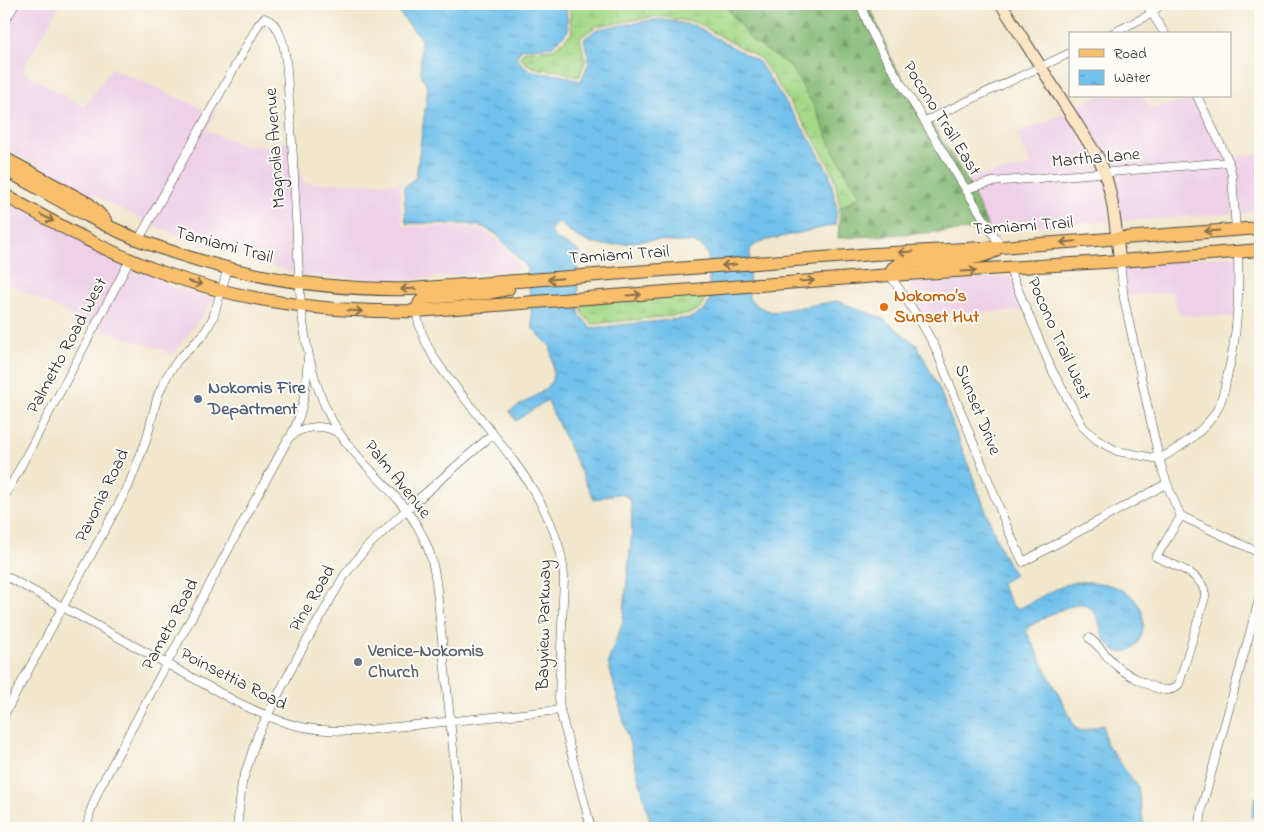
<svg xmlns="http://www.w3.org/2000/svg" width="1264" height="832" font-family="'Indie Flower',sans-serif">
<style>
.built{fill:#eed0e7}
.forest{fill:url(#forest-firs);stroke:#587250}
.wetland{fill:url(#wetland-marsh);stroke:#68825a}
.water{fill:url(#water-ripples);stroke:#4e768c;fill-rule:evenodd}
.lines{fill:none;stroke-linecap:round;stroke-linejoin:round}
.street-casing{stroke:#494743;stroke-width:9}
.secondary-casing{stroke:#494743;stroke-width:13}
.primary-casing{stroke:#494743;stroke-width:14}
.street{stroke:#fff;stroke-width:8}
.secondary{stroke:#fce5c4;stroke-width:11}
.primary{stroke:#f8bf6c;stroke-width:12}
.oneway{stroke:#876e48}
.food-dot{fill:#e8710a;stroke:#fdfcf7;stroke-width:2}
.service-dot{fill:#5c6f8a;stroke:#fdfcf7;stroke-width:2}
.worship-dot{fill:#6b7280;stroke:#fdfcf7;stroke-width:2}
.labels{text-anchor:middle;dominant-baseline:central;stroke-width:4;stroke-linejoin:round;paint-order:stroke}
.street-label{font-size:18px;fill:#2b2b2b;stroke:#fdfcf7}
.food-label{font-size:18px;font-weight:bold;fill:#c56008;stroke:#fdfcf7;text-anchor:start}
.service-label{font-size:18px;font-weight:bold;fill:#4e5e75;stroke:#fdfcf7;text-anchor:start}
.worship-label{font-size:18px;font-weight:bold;fill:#5b616d;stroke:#fdfcf7;text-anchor:start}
</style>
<defs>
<pattern id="forest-firs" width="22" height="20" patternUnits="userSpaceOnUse" patternTransform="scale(1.25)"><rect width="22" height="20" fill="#84b974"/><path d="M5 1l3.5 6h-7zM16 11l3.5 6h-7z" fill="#6c975f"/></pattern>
<pattern id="wetland-marsh" width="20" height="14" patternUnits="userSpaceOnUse" patternTransform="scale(1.25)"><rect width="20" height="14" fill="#a5d988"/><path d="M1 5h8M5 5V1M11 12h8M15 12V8" fill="none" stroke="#8eba76"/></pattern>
<pattern id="water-ripples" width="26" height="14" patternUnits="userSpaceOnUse" patternTransform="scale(1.25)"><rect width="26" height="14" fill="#71c1ec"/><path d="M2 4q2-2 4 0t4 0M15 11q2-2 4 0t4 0" fill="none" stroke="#5d9dbf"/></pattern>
</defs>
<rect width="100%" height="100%" fill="#fdfcf7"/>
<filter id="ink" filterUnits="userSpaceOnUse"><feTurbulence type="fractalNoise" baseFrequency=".02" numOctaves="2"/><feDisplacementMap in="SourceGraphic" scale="10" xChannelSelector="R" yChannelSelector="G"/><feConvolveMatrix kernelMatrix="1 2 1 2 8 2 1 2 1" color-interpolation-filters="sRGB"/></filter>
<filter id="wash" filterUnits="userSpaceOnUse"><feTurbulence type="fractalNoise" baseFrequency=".0096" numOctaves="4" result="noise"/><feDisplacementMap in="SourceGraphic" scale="20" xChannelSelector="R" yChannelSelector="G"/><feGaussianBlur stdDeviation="1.12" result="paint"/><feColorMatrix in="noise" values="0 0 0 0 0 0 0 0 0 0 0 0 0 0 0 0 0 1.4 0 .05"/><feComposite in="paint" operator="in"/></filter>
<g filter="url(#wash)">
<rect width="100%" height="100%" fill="#f1e7cd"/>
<g class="built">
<path d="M4,4H60L22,71L84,107L112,68L215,114L206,131L250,147L294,142L303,183H403L400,187L402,223L404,226L466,227L482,230L494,237L518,263L521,269L410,280L304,276L218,249L154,226L4,148Z"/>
<path d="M1099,96H1142L1151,108L1199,99L1230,157L1260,154V212L1118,221L1072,109Z"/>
<path d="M1065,112L1102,174L1110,221L989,229L966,178L1032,166L1016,135Z"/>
<path d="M4,199L142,269L172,287L215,298L172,356L165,351L106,331L66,313L4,281Z"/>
<path d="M1241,255L1234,317L1179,315L1172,292L1124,297L1120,269L1184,260Z"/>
<path d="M1017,276L1025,311L919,315L909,283Z"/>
</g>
<path class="forest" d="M723,4H869L893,63L966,178L989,229L838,238L840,208L860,197L834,152L815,108L790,66L751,41L726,5Z"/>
<g class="wetland">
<path d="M569,4L725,5L751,40L790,66L815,108L834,152L860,196L840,208L834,175L816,142L761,59L697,23L659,16L596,26L580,38L585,61L579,77C572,75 565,73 559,71C543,69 531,70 520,58L523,52L554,49L572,33Z"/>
<path d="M706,293C706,306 699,309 689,314L592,324L582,313V304Z"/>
</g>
<g class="water">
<path d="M398,4H566L568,31L553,46L521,49L516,58L525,68L539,73L560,75L581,81L589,62L584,39L597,29L660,19L695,26L759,62L813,144L830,175L837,210L835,225L759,242L750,249L749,299L759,307L772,312L837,301L882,318L917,345L940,391L1002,553L1015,575L1000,583L1014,608H1020C1037,600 1061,583 1079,582C1107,580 1148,592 1143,628C1142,637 1138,645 1130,650C1121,656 1110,649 1105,640C1099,627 1098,603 1078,604C1067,605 1040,621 1029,626L1026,631L1076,729L1082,731L1103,725L1106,743L1138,787L1144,828H652L608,662L623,621L632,532L631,501C622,488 606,497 594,500L547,400L516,421L510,411C521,404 548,391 552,380C555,371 551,356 551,347L533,329L527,267L496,234L483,227L466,224L406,223L404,187L416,177L428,88L421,74V39L396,9ZM559,222C565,229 572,233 580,238C608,254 630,238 659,240C662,240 666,241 670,242C691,243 690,237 708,253L710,301L705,310L690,318L591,328L579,314L577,262L581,254C572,243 555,244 550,230Z"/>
<path d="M1255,797L1260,798V816L1252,817Z"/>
</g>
</g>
<g filter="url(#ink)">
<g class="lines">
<defs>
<g id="street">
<path d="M860,4L871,31L882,52L1001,247"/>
<path d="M1146,4L1165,34"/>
<path d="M4,23L15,4"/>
<path d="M1111,34L1153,13L1160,4"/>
<path d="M1197,96L1229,162L1232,176L1236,230"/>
<path d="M925,121L1070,53"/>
<path d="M966,189L992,182L1229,162"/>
<path d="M139,239L258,25L264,18C274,21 278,29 281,37C288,57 287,80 289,101C295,169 296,237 301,304C305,347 316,397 340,434C364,469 401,494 421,533C431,551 435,570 437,590L461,828"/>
<path d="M1120,261L1124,299L1159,459C1165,479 1171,497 1181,516L1260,553"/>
<path d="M1009,268L1052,370L1083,427L1097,440L1117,451L1159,459C1181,447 1204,432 1217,410C1222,400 1225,388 1227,377C1238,335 1239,295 1238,252"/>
<path d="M890,275L921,322L935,347L1009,532L1023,562L1166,484"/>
<path d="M416,311C423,349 442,370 466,400C505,449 561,512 564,577L559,698L560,710L591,828"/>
<path d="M292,433C305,409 306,384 308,357"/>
<path d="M4,498L130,260"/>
<path d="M4,575L235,701C281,724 305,732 357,731L560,710"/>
<path d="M1089,638C1100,646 1106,657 1117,666C1124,673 1155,690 1165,690C1171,691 1175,688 1179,684L1205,597C1206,574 1173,565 1156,557L1181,516"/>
<path d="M4,715L128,487L146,441L158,395L167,376L178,360L204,334L213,318L228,268"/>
<path d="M87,828L90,812L99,789L288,439C300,426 323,423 338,433"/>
<path d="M237,828L242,783L258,734L298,656L344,576L366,548L406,510L493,434"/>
<path d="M1200,828L1202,807L1260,596"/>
</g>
<path id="secondary" d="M1001,4L1099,159C1114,191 1115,227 1120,261"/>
<g id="primary">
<path d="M4,158L89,204L105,220"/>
<path d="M4,169C48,193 92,221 139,240C227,274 317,291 411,289L874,254L1001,247L1260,228"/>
<path d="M4,195C55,223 106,252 161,272C243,302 328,313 416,311L890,275L1120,261L1260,250"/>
<path d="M890,275L893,268L903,262C929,261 973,263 995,251"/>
<path d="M416,311L420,302L427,298L489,293L508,289"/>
</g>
</defs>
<use href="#street" class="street-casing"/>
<use href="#secondary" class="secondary-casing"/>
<use href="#primary" class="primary-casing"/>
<use href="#street" class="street"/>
<use href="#secondary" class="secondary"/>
<use href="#primary" class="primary"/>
</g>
<defs><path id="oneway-shaft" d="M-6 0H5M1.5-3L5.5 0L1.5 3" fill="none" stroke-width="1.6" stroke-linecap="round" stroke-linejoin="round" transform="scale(1.25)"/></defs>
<g class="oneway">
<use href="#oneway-shaft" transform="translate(47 218) rotate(28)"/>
<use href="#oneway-shaft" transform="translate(1212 231) rotate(176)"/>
<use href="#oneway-shaft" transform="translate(1068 242) rotate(175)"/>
<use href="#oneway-shaft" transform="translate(906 252) rotate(177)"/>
<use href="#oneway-shaft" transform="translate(729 265) rotate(175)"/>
<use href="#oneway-shaft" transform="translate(969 271) rotate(-3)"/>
<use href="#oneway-shaft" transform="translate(555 279) rotate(175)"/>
<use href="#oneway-shaft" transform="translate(807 281) rotate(-4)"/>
<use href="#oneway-shaft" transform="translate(195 283) rotate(16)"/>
<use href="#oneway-shaft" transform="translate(408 289) rotate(178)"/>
<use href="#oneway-shaft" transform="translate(634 295) rotate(-4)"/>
<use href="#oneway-shaft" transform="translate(355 311) rotate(3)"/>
</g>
</g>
<circle class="food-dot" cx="884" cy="307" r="5"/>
<circle class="service-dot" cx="198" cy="399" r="5"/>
<circle class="worship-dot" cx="358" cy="662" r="5"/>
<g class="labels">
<g class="street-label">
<text transform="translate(941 119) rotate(58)">Pocono Trail East</text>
<text transform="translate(276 148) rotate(-94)">Magnolia Avenue</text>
<text transform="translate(1096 159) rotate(-5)">Martha Lane</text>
<text transform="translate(1023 227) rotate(-4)">Tamiami Trail</text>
<text transform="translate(224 246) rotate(15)">Tamiami Trail</text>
<text transform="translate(619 256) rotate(-4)">Tamiami Trail</text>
<text transform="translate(1058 339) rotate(66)">Pocono Trail West</text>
<text transform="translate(68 346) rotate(-62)">Palmetto Road West</text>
<text transform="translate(977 410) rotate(68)">Sunset Drive</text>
<text transform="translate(397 480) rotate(51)">Palm Avenue</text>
<text transform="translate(103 496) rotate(-64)">Pavonia Road</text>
<text transform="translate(313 599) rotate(-60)">Pine Road</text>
<text transform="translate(171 625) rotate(-62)">Pameto Road</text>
<text transform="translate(545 625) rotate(-89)">Bayview Parkway</text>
<text transform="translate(233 680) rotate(27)">Poinsettia Road</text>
</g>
<g class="food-label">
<text x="894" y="297">Nokomo’s<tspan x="894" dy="21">Sunset Hut</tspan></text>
</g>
<g class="service-label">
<text x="208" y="389">Nokomis Fire<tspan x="208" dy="21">Department</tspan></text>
</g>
<g class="worship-label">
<text x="368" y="652">Venice-Nokomis<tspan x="368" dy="21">Church</tspan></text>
</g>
</g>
<rect width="1264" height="832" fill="none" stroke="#fdfcf7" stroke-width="20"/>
<rect x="1069" y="32" width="162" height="65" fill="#fdfcf7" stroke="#a9a8a5"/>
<rect x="1079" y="49" width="25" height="8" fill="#f8bf6c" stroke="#a9a8a5"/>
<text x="1114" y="58" font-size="15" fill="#2b2b2b">Road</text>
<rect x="1079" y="70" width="25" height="15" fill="url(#water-ripples)" stroke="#a9a8a5"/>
<text x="1114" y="82" font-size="15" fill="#2b2b2b">Water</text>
</svg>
